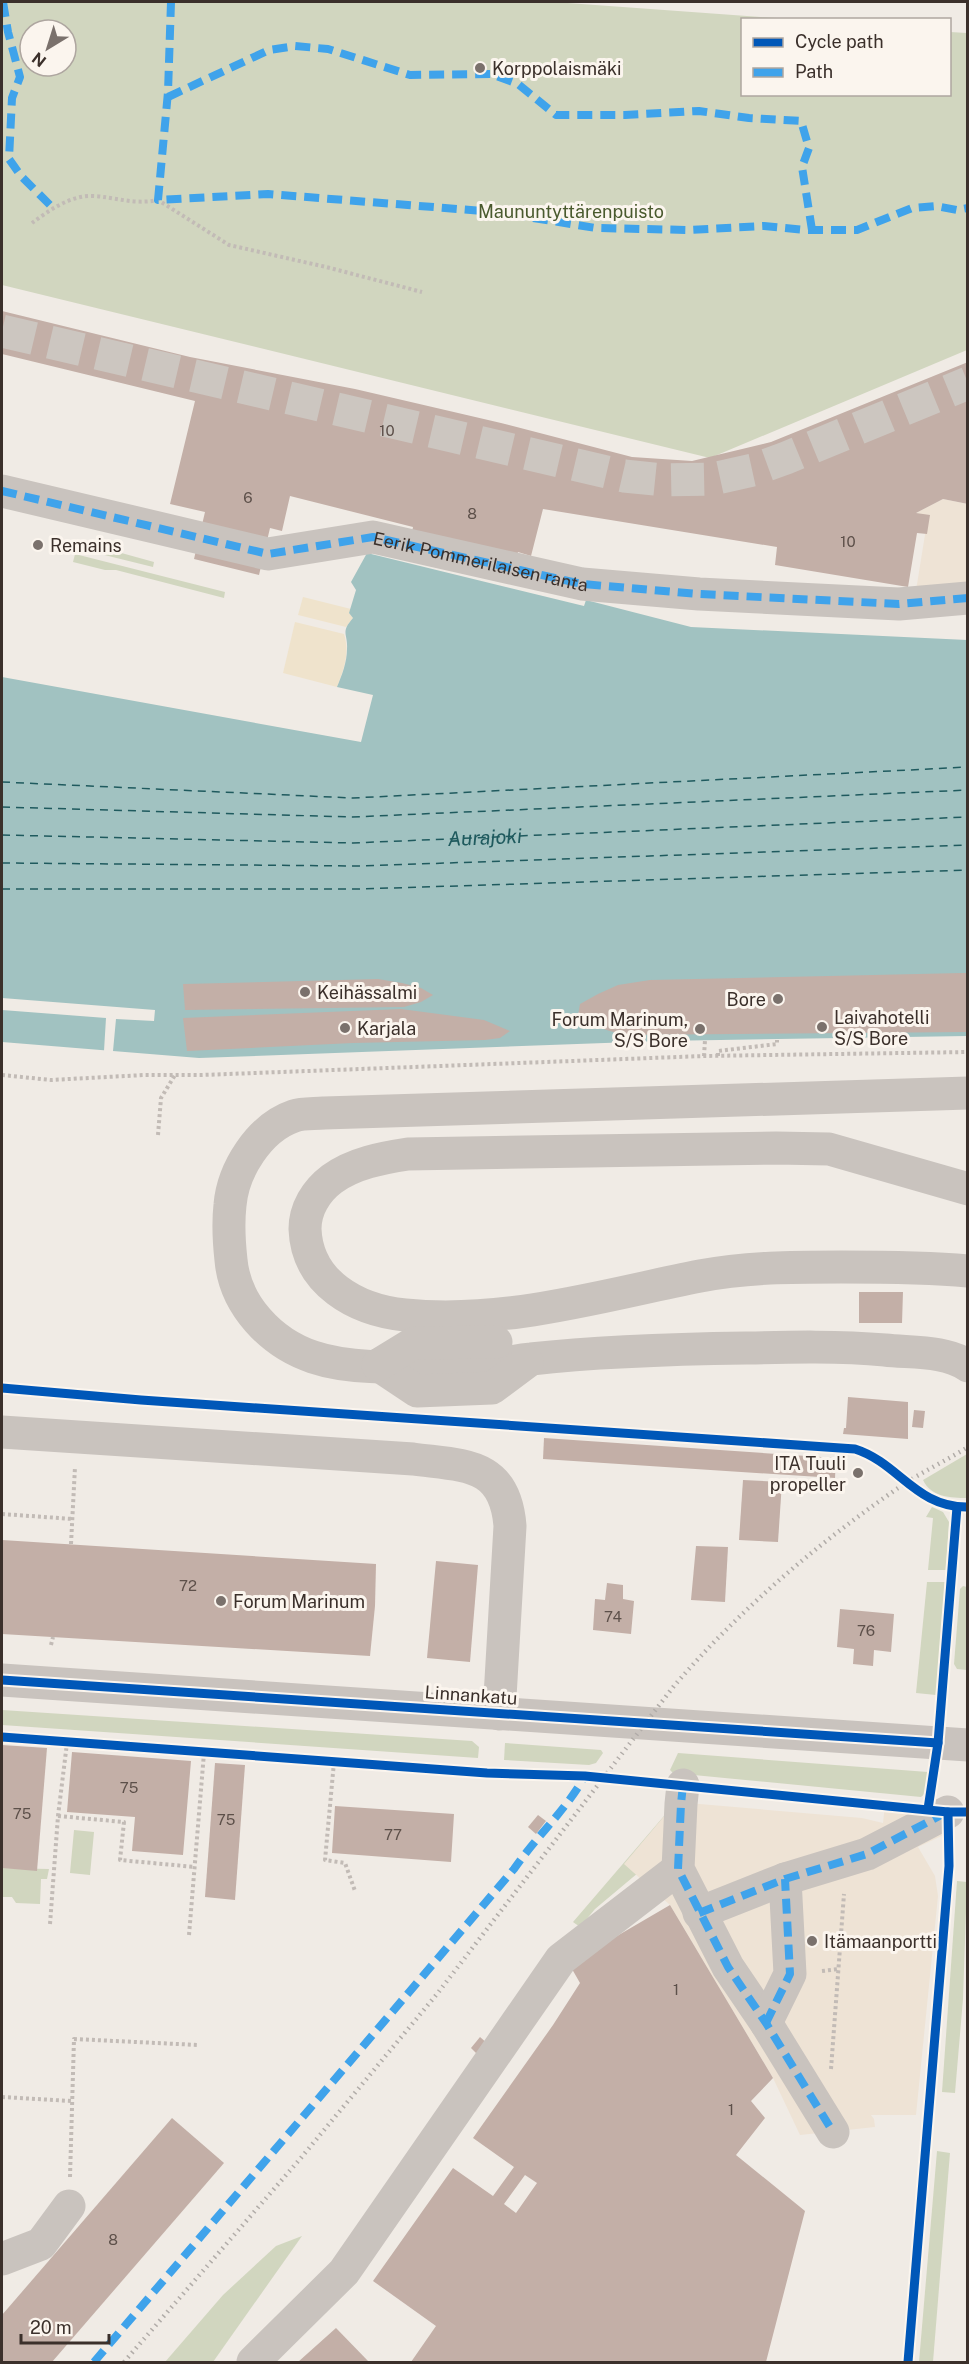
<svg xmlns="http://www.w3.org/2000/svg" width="969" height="2364" font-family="'Public Sans',sans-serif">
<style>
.green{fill:#d1d6bf;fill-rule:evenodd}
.sand{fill:#efe3cc}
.plaza{fill:#eee3d5}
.water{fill:#a1c2c1}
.pier{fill:#f0ebe5}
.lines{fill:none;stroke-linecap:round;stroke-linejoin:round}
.ferry{stroke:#1f5a5e;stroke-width:1.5;stroke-dasharray:8 6;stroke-linecap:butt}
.building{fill:#c3afa7;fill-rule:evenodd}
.minor-tunnel{stroke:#ccc6c0;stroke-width:33;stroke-dasharray:33 16;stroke-linecap:butt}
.path{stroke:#c2bbb6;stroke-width:4;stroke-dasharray:3 3;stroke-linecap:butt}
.minor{stroke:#c9c3be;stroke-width:33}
.rail{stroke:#b1aca8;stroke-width:4.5;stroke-dasharray:1.5 4.5;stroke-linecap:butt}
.quiet{stroke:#3fa3eb;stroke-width:8;stroke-dasharray:15 8;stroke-linecap:butt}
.cycleway-casing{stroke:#fbf5ee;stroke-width:13}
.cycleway{stroke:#0057b8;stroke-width:9}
.poi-dot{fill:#7a716c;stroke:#fbf5ee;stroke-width:2}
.labels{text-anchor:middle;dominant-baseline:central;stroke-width:6;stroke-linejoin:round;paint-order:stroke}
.number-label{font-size:15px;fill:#5d504a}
.poi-label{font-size:18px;fill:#3b302b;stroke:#fbf5ee;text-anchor:start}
.park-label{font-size:18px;fill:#4a5a2e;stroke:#fbf5ee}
.street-label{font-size:18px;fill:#3b302b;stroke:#fbf5ee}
.water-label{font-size:20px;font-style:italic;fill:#1f5a5e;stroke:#fbf5ee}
</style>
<rect width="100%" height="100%" fill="#f0ebe5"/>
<g class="green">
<path d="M2,2H554L790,19L742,20V94H950V32L967,33V350L710,458L2,285ZM30,30H66V66H30Z"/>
<path d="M78,541L154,562L153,567L76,548Z"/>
<path d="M75,554L225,592L224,598L116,570H105L73,562Z"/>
<path d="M967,1454V1498C951,1498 931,1497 923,1480Z"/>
<path d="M932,1507L943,1512L949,1522L946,1570H928L933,1518L926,1517Z"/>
<path d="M927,1582H945L936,1695L916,1693Z"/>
<path d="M963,1586L967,1587V1670L957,1669L954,1664L960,1589Z"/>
<path d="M2,1710L472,1741L479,1747L478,1758L2,1725Z"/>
<path d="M505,1743L601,1750L603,1753L596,1763L589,1765L504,1760Z"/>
<path d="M678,1753L928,1772C928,1781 929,1791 921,1797L673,1773L670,1770Z"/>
<path d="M676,1802L651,1862L595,1909L580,1927L573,1922Z"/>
<path d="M74,1830L94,1832L90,1875L70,1873Z"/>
<path d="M2,1868L49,1869L47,1879H41L40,1904L16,1903L12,1897H2Z"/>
<path d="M957,1881L967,1882L963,1999L955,2093L942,2092Z"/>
<path d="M937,2151L950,2153L933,2362H919Z"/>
<path d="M302,2236L213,2362H165L223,2295L276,2246Z"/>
</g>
<g class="sand">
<path d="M303,597L351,609L349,613L353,618L346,627L298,615Z"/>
<path d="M295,622L344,634C350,653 344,669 337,687L283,673Z"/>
</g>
<g class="plaza">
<path d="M943,499L967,504V598L914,603L928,516L916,513Z"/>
<path d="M676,1802L862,1818L883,1823L885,1805L948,1812V1833L918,1847L935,1876L938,1896L916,2115H871L874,2119L875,2127L800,2135L773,2078L670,1905L624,1864Z"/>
</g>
<path class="water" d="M367,553L584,606L586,600L691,627L967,640V1036L660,1041L199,1058L2,1042V677L361,742L373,695L337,687C342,675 347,662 347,649C348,633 340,633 353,618L349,613L356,590L351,582Z"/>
<path class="pier" d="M2,998L155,1010L154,1021L116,1019L113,1051H104L106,1018L2,1010Z"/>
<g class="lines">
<g class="ferry">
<path d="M2,782L353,798L968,767"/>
<path d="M2,807L352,817L968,790"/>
<path id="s1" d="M2,835L353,843L968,817"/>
<path d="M2,863L360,866L968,845"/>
<path d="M2,889H359L968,870"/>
</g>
</g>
<g class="building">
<path d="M2,311L190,357L355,389L501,423L632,457L692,461L771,442L968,362V504L943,499L916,513L930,515L927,534L917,533L908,587L775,565L777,547L543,509L531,556L518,552L515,562L411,537L413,527L290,496L282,531L270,528L259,575L194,559L205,512L170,504L195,401L2,354Z"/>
<path d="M962,973H968V1032L623,1035L587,1024L578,1015L580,1004L598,994L618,985L650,980Z"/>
<path d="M378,979L402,983L421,988L433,995L421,1002L404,1007L185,1010L183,984Z"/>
<path d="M401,1009L484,1020L510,1031L500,1038L485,1040L353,1043L187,1051L183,1018Z"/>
<path d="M859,1292H903L902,1323H859Z"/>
<path d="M848,1397L908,1402V1439L843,1434L844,1428H846Z"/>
<path d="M914,1410L925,1411L923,1428L912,1427Z"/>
<path d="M544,1438L836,1458L835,1478L543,1459Z"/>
<path d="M743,1480L782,1482L778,1542L739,1540Z"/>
<path d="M2,1540L376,1564L375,1606L370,1656L2,1634Z"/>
<path d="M696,1546L728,1547L725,1602L691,1600Z"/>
<path d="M436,1561L478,1565L470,1662L427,1658Z"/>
<path d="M607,1583L623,1585V1599L634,1601L631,1634L593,1630L595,1599L605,1600Z"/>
<path d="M840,1609L894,1614L891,1652L874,1650L873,1666L853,1664L854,1649L837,1647Z"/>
<path d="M2,1745L47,1748L37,1871L2,1868Z"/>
<path d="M72,1752L191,1761L183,1855L132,1851L135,1817L67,1812Z"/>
<path d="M215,1763L245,1765L235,1900L205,1897Z"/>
<path d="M335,1806L454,1814L451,1862L332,1853Z"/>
<path d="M538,1815L546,1821L536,1834L528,1827Z"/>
<path d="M670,1905L773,2078L751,2101L765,2118L736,2155L805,2211L766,2362H411L436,2326L373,2281L453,2168L493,2196L514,2167L473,2138L553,2025L580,1983L572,1969L605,1943ZM525,2175L537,2183L516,2213L504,2204Z"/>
<path d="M480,2037L488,2044L478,2055L471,2048Z"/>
<path d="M172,2118L224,2163L52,2362H2V2315Z"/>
<path d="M336,2328L369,2362H298Z"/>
</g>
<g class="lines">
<path class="minor-tunnel" d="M2,331L624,476L663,480L712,479L753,470L786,458L968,383"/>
<g class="path">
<path d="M32,223C48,211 71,195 92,196C116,197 133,205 158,200L229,245L326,267L422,292"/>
<path d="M704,1056L705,1040"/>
<path d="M718,1056V1051L777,1044V1040"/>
<path d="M2,1075L51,1080L144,1075H202L704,1056L968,1052"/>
<path d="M158,1135L161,1098L175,1075"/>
<path d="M2,1514L73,1519"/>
<path d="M71,1544L75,1467"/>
<path d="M51,1645L53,1637"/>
<path d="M334,1762L325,1860L345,1863L355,1891"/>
<path d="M58,1816L124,1822L120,1860L195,1867"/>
<path d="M50,1924L58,1816L67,1743"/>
<path d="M189,1935L204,1753"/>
<path d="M822,1971L839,1969"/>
<path d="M831,2069L844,1894"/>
<path d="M2,2097L71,2101"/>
<path d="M70,2177L74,2039L198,2045"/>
</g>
<g class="minor">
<path d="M2,491L268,554L373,537L582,584L699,594L899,604L968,598"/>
<path d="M968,1093L324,1113C314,1114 303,1113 294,1116C259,1128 233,1170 230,1205C228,1223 229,1242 231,1260C235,1305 271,1343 313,1357C351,1370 402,1367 442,1366C459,1366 476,1367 492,1365C505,1364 518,1360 531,1359C602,1351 674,1349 746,1348C792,1347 839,1346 885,1350C910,1353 946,1350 968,1366"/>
<path d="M968,1189L829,1149L776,1148L408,1154C382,1158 354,1163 332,1179C316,1191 305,1209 305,1229C307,1283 356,1310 405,1315C506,1325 603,1295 700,1276C747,1267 793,1267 841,1267C883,1267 925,1267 968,1271"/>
<path d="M378,1365L417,1391L492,1388L527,1362"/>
<path d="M378,1365L414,1343L496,1342"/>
<path d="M2,1432L413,1459C464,1466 505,1462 510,1526L499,1714"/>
<path d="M2,1680L968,1745"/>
<path d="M683,1785L681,1804L678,1869L728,1967L766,2023L833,2132"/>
<path d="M699,1913L785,1879L867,1854L948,1812"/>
<path d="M766,2023L790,1974L785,1879"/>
<path d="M2,2259L41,2244L69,2206"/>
<path d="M253,2362L344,2272L561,1959L678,1869"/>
</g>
<path class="rail" d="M124,2362L300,2159L437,1994L674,1686C741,1608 819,1542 904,1484C924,1471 947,1460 968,1447"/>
<g class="quiet">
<path d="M3,2L8,32L20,77L12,98L9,159L21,176L52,207"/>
<path d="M171,2L168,92L158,200L268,194L496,212L596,228L688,230L764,226L806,230H857L912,208L936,206L957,210L968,208"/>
<path d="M168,97L269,50L295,46L328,49L410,75L491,74L518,84L556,115H625L699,111L749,118L801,121L809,148L802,167L812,230"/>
<path id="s2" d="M2,491L268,554L373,537L582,584L699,594L899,604L968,598"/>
<path d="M683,1785L681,1804L678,1869L728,1967L766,2023L833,2132"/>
<path d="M699,1913L785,1879L867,1854L945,1813"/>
<path d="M766,2023L790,1974L785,1879"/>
<path d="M94,2362L514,1869C536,1837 566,1810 585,1776"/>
</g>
<defs>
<g id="cycleway">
<path d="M2,1388L141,1400L855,1449C899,1463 916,1508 968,1507"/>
<path d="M2,1680L938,1743"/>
<path d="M2,1737L487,1773L585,1776L948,1812H968"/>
<path d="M928,1809L938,1743L957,1507"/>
<path d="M908,2362L949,1866L948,1812"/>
</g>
</defs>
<use href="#cycleway" class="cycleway-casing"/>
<use href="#cycleway" class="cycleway"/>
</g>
<g class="poi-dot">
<circle cx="480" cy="68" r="6"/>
<circle cx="38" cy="545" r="6"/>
<circle cx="305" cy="992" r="6"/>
<circle cx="778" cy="999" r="6"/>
<circle cx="822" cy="1027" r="6"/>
<circle cx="345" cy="1028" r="6"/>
<circle cx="700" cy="1029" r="6"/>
<circle cx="858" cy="1473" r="6"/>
<circle cx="221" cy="1601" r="6"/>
<circle cx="812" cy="1941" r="6"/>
</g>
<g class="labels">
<g class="number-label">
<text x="387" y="430">10</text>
<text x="248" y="497">6</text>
<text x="472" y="513">8</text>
<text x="848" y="541">10</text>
<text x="188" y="1585">72</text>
<text x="613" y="1616">74</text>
<text x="866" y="1630">76</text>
<text x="129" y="1787">75</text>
<text x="22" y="1813">75</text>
<text x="226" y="1819">75</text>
<text x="393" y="1834">77</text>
<text x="676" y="1989">1</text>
<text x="731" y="2109">1</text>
<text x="113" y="2239">8</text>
</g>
<g class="poi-label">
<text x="492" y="68">Korppolaismäki</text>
<text x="50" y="545">Remains</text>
<text x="317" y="992">Keihässalmi</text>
<text x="766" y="999" text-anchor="end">Bore</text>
<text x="834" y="1017">Laivahotelli<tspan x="834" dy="21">S/S Bore</tspan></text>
<text x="688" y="1019" text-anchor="end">Forum Marinum,<tspan x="688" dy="21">S/S Bore</tspan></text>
<text x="357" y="1028">Karjala</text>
<text x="846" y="1463" text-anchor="end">ITA Tuuli<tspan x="846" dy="21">propeller</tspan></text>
<text x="233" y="1601">Forum Marinum</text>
<text x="824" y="1941">Itämaanportti</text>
</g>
<g class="park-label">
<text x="571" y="211">Maununtyttärenpuisto</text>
</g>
<g class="street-label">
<text stroke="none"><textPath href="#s2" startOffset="490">Eerik Pommerilaisen ranta</textPath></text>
<text transform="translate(471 1695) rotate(4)">Linnankatu</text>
</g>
<g class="water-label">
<text stroke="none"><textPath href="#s1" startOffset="483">Aurajoki</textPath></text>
</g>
</g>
<rect width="969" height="2364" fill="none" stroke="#3b302b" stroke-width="6"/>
<rect x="741" y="18" width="210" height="78" fill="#fbf5ee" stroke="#aea6a0" stroke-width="1.5"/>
<rect x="753" y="38" width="30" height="9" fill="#0057b8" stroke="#aea6a0" stroke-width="1.5"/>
<text x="795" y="48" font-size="18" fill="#3b302b">Cycle path</text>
<rect x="753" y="68" width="30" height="9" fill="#3fa3eb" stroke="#aea6a0" stroke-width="1.5"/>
<text x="795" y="78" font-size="18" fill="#3b302b">Path</text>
<g transform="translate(48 48) rotate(218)"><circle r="28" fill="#fbf5ee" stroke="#aea6a0" stroke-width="1.5"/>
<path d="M0-4.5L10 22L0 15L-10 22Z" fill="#7a716c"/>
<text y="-9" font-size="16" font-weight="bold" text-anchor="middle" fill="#3b302b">N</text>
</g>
<path d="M21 2334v9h88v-9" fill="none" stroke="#3b302b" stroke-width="3"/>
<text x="30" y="2334" font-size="18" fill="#3b302b" stroke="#fbf5ee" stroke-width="4.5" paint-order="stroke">20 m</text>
</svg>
